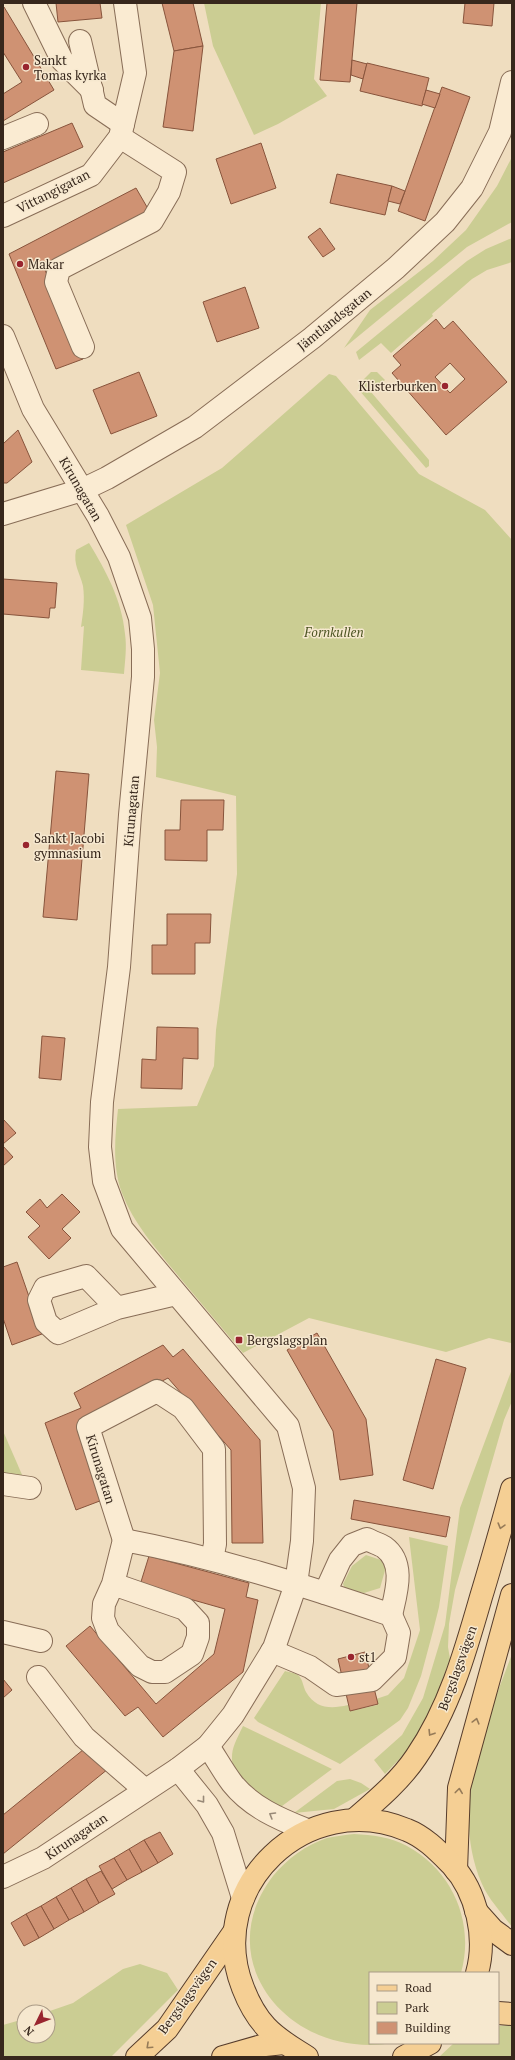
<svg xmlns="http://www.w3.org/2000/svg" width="515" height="2060" font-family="'PT Serif',serif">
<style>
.green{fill:#cbcd93}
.building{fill:#cf9273;stroke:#88543c;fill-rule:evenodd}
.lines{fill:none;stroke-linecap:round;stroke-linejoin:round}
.minor-casing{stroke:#886d57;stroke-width:24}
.major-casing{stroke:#563c2b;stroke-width:24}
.minor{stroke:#faebd2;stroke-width:22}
.major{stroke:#f5cf94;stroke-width:22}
.oneway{stroke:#967b58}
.oneway2{stroke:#988977}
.poi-dot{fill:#99252f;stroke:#f6e8cf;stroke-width:1.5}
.labels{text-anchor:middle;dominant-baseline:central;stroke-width:3;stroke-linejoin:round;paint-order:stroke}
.poi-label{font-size:13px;fill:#37271c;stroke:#f6e8cf;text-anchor:start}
.street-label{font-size:13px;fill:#37271c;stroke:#f6e8cf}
.park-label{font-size:13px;font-style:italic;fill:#4c5422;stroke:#f6e8cf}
</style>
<rect width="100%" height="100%" fill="#efddbf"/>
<g class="green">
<path d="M204,3H321L314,79L327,96L278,124L254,135L213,46Z"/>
<path d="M512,157V222L467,247L344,348L370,310L433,261L466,230L497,186Z"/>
<path d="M512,238V262L487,270L472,279L432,314L433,316L391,353L381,343L359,360L356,352L467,261L486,249Z"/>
<path d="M371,372H377L385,380L371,392L429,460V466L426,468L359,390L358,385Z"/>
<path d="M329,374L336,376L419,474L485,510L512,540L511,1343L489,1338L446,1352L309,1318L243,1353C222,1328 201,1303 180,1278C159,1252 134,1225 122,1193C112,1166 115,1137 118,1109L197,1106L214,1066L216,1030L237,874L236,796L156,777L157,747L154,720L160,673L153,605L126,525L222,468Z"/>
<path d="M89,543C106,571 122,600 125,634C127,647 125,661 124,674L81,670L84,626L81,627C83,614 85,600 83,586C80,573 73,565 76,550Z"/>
<path d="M512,1369V1401L504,1420L455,1590L449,1624L448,1647L450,1659L437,1695L425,1723L408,1750L385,1774L374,1760L402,1735L423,1698L445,1625L460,1508Z"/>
<path d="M3,1431L23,1477L3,1491Z"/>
<path d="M409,1537L448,1546L439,1607L433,1631L421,1676L408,1708L400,1720L340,1764L258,1722L254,1718L285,1671C289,1672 295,1673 298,1675C303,1679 303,1687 306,1692C316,1709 331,1709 348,1705L350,1711L377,1705L376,1699L388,1695L404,1678L420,1630Z"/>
<path d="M366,1555L381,1560L386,1567L380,1588L364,1593L345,1589L343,1584L352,1566Z"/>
<path d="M512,1654V1927C502,1913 489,1900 482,1884C449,1808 485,1726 512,1654Z"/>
<path d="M243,1726L332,1769L278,1809L235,1777C229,1752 232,1749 243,1726Z"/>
<path d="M350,1779L361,1783L370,1789L334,1809L294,1813L337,1781Z"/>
<path d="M354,1834C372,1835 391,1837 407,1846C453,1871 475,1923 461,1973H370V2043H393C290,2060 208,1961 273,1876C287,1859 306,1845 327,1838C336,1836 345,1835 354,1834Z"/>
<path d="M140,1964L167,1973L178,1990L111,2057H3V2025L24,2019V2036H48L47,2012L73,2003L123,1969Z"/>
<path d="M512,2025V2057H439L454,2043H498V2026Z"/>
</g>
<g class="building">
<path d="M56,3H100L102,18L58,22Z"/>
<path d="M162,3H193L203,46L174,51Z"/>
<path d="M327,3H357L350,82L320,80Z"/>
<path d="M465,3H494L492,26L463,23Z"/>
<path d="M3,7H4L54,90L3,121V94L22,82L3,52Z"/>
<path d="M203,46L193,131L163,127L174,51Z"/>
<path d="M352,60L367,64L363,79L351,75Z"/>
<path d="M367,63L429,78L422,106L360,91Z"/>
<path d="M442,87L470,97L425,221L398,211Z"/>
<path d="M426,90L440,94L435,108L422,104Z"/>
<path d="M72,123L83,147L3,183V152Z"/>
<path d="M261,143L276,188L231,204L216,159Z"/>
<path d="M337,174L392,186L385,215L330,203Z"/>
<path d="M392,186L405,191L400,204L388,201Z"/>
<path d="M136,188L151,214L45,270L83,359L56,369L9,254Z"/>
<path d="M320,228L335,249L323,257L308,237Z"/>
<path d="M245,287L259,328L217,342L203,302Z"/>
<path d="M436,319L444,329L453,321L507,382L446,435L392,373L401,365L393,356ZM450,363L465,379L450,393L435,377Z"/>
<path d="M139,372L157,416L111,434L93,390Z"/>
<path d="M18,430L32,462L7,483H3V444Z"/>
<path d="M3,579L57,583L55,608H50L49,618L3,614Z"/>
<path d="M56,771L89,774L77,920L43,917Z"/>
<path d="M181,800H224L223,830H207V861L165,860V830H180Z"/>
<path d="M167,914H211L210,943H195V974H152V945H167Z"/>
<path d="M157,1027L198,1028V1059L183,1058L182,1089L141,1088L142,1059L156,1060Z"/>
<path d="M42,1036L65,1038L61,1080L39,1078Z"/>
<path d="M3,1119L16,1133L3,1144Z"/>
<path d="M3,1146L13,1157L3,1166Z"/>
<path d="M62,1194L80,1212L62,1229L71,1238L49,1259L28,1237L40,1226L26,1212L40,1199L47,1208Z"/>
<path d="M17,1262L42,1334L12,1345L3,1318V1267Z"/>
<path d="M317,1333L366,1419L373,1475L340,1480L333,1431L287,1350Z"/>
<path d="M163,1345L173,1357L183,1349L260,1440L263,1543H232L231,1450L168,1378L79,1424L105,1499L76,1510L45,1423L81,1408L74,1393Z"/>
<path d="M436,1359L466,1368L433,1489L403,1480Z"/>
<path d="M354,1500L450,1517L446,1537L351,1519Z"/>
<path d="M149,1556L249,1583L246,1597L258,1600L243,1672L163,1737L138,1707L125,1716L66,1646L90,1626L156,1704L214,1654L225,1609L140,1585Z"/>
<path d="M365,1652L378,1704L350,1711L338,1659Z"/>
<path d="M3,1679L12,1690L3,1698Z"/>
<path d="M89,1745L108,1769L3,1854V1815Z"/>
<path d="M160,1832L173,1854L158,1863L144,1840Z"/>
<path d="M144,1840L158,1863L142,1872L129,1849Z"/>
<path d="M129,1849L142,1872L127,1880L114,1858Z"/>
<path d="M114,1858L127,1880L112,1889L99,1866Z"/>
<path d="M101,1871L115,1894L99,1903L86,1879Z"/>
<path d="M86,1879L99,1903L84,1912L71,1888Z"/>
<path d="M71,1888L84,1912L69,1920L56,1897Z"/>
<path d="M56,1897L69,1920L54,1929L41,1906Z"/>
<path d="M41,1906L54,1929L39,1938L26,1914Z"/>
<path d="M26,1914L39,1938L24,1946L11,1923Z"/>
</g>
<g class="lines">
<defs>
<g id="minor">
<path d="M34,3L62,60L92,90"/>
<path d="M80,41L95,105L123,124"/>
<path d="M3,138L37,124"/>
<path d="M3,216L91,175L120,137L135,73L125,3"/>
<path d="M3,336L33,409L98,516L119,557L140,618L143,649V677L130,815L119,967L102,1102L100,1147L104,1181L122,1229L288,1426L304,1488L302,1541L296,1584L274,1648L233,1715L208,1746L178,1769L43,1858L3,1877"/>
<path d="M83,347L56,282L59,269L152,221L169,192L175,172L120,137"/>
<path d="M3,514L82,490L107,478L195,427L312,338L396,268L445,222L472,188L500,132L512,82"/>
<path d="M117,1308L86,1276L45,1288L39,1300L46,1322L58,1333L117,1308L176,1294"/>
<path d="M3,1484L30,1488"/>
<path d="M124,1540L88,1427L157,1391L183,1408L214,1449L215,1544L212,1559"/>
<path d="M113,1584L185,1609L198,1623V1637L192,1654L165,1672H152L140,1666L108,1631L103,1618L104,1604L113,1584L124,1540C215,1557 303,1585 391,1615L399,1633L395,1657L372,1680L336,1685L310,1667L272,1651"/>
<path d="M325,1593L340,1560L352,1545L367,1539C372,1542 379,1544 384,1547C406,1563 396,1593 391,1615"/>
<path d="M3,1632L41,1641"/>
<path d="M38,1677L84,1737L145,1790"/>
<path d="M208,1746C216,1758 223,1771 232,1783C251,1807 279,1819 307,1830"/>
<path d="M178,1769L207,1805L223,1833L243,1898"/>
</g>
<g id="major">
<path d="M354,1820C376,1801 400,1781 416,1757C449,1709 465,1653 481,1597C492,1561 502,1525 512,1489"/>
<path d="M456,1870L459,1788L512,1595"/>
<path d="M476,1911L493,1930L512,1944"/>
<path d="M498,2013L512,2014"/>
<path d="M137,2057L167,2029L234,1932"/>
<path d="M223,2057L265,2045L284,2043"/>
<path d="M307,2057C293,2048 278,2040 266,2027C256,2016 248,2001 243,1988C203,1887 307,1788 407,1830C425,1837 439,1852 452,1865C477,1892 487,1938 477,1973"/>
<path d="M404,2057L430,2043"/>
</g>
</defs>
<use href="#minor" class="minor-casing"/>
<use href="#major" class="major-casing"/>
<use href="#minor" class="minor"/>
<use href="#major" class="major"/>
</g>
<defs><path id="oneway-chevron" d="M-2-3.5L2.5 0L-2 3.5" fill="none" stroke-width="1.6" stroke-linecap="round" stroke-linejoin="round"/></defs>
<g class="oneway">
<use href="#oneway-chevron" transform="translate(501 1526) rotate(106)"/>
<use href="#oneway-chevron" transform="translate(476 1721) rotate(-75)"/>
<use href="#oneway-chevron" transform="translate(431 1733) rotate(122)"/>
<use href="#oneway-chevron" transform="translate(459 1791) rotate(-83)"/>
<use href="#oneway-chevron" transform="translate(149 2046) rotate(137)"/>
</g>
<g class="oneway2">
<use href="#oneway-chevron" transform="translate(202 1800) rotate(52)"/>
<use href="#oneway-chevron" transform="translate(272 1815) rotate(-149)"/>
</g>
<g class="poi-dot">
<circle cx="26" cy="67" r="4"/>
<circle cx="20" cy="264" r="4"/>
<circle cx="445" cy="386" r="4"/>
<circle cx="26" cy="845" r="4"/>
<rect x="235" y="1336" width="8" height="8" rx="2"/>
<circle cx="351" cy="1657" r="4"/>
</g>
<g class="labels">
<g class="poi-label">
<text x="34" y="60">Sankt<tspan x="34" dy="15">Tomas kyrka</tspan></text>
<text x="28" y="264">Makar</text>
<text x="437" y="386" text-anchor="end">Klisterburken</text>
<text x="34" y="838">Sankt Jacobi<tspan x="34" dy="15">gymnasium</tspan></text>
<text x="247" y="1340">Bergslagsplan</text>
<text x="359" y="1657">st1</text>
</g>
<g class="street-label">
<text transform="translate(53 191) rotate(-27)">Vittangigatan</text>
<text transform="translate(334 319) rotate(-39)">Jämtlandsgatan</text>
<text transform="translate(81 489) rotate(60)">Kirunagatan</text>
<text transform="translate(131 811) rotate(-85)">Kirunagatan</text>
<text transform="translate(101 1469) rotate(73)">Kirunagatan</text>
<text transform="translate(457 1668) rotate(-70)">Bergslagsvägen</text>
<text transform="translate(76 1836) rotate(-34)">Kirunagatan</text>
<text transform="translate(187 1996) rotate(-54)">Bergslagsvägen</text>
</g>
<g class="park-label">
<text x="334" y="632">Fornkullen</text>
</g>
</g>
<rect width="515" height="2060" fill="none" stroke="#37271c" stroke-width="8"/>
<rect x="369" y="1972" width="130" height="72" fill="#f6e8cf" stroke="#aa9b87"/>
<rect x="377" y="1985" width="20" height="6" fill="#f5cf94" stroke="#aa9b87"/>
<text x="405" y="1992" font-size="12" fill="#37271c">Road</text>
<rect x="377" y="2002" width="20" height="12" fill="#cbcd93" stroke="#aa9b87"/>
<text x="405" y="2012" font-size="12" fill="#37271c">Park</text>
<rect x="377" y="2022" width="20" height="12" fill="#cf9273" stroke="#aa9b87"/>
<text x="405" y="2032" font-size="12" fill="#37271c">Building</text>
<g transform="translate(36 2024) rotate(227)"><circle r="19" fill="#f6e8cf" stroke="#aa9b87"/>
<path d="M0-3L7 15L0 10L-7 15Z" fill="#99252f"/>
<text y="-6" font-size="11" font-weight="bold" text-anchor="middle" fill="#37271c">N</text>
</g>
</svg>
